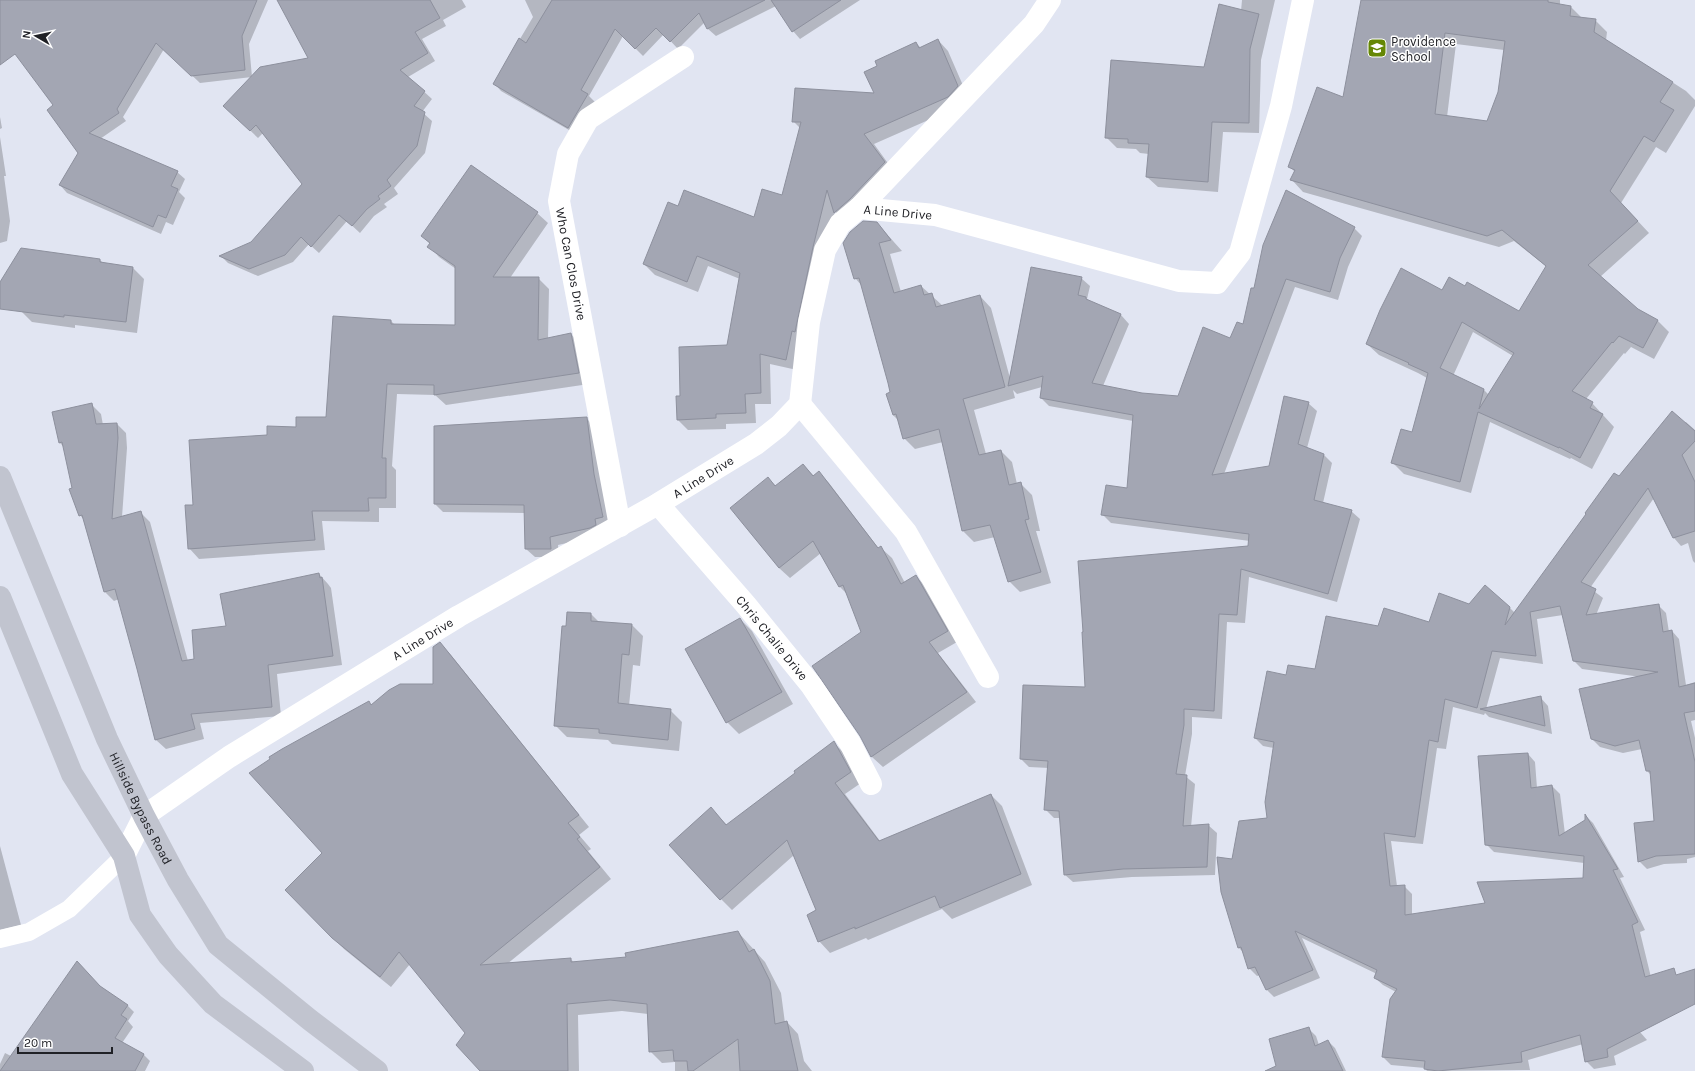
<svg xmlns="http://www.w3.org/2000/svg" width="1695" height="1071" font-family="Karla,sans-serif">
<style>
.shadow{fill:#0003;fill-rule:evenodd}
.building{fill:#a3a6b3;stroke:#8d909d;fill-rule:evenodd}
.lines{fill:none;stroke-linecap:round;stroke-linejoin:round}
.service{stroke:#fff;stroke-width:18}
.minor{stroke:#fff;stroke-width:22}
.secondary{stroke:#c1c4cf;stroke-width:22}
.labels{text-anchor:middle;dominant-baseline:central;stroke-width:3;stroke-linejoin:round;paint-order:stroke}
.poi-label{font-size:13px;fill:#202126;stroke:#fff;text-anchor:start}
.street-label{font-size:13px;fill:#202126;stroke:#fff}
</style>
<rect width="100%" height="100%" fill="#e1e5f2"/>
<g class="shadow">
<path d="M0,0H268L249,44L252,77L200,83L164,49L123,117L126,121L100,139L177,172L185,179L179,192L185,198L173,225L166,222L161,234L67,193L60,185L80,153L54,106L0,31Z"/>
<path d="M278,0H462L466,7L443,20L446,26L422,39L435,61L408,77L432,99L422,112L432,121L425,153L394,188L398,194L384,204L387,207L374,216L360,233L347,221L319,253L309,244L293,262L258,276L228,263L221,256L251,243L303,184L263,133L258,138L232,113L309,59Z"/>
<path d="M525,0H860L800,39L793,31L776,6L716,36L708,29L705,22L678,49L664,34L643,56L623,36L589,96L595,102L576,134L501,91L494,83L533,17Z"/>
<path d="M1242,0H1275L1261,60L1259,133L1223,132L1218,192L1158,187L1147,177L1149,154L1140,153L1136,149L1117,148L1106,137L1205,68L1241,11Z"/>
<path d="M1362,0H1560V5L1571,7L1582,18L1595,20L1607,32L1606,40L1686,91L1695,100V106L1666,153L1656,147L1621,203L1649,233L1600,277L1637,310L1657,320L1669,332L1654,359L1631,347L1625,354L1624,353L1586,399L1592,403L1614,427L1592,469L1571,458L1570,459L1490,422L1471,493L1404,474L1392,462L1413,433L1427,378L1418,373L1379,355L1367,344L1443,291L1519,312L1547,267L1514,241L1499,247L1303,192L1292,180L1295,172L1290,167L1344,98ZM1456,44L1504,50L1499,92L1487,122L1447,117ZM1473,332L1513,356L1489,395L1484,390L1453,376Z"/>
<path d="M938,40L948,51L968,97L958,107L874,144L895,173L845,222L835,212L797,370L770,364L771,404H755L756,423L726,424V429L688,430L678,420L681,397L728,346L740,279L708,266L698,292L655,275L644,264L678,207L754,218L783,196L801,129L793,121L875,95L878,67L916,43L921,48Z"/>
<path d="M0,117L2,128L0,129Z"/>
<path d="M0,137L6,176H4L10,221L7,241L0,243Z"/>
<path d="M472,166L537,213L548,223L510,278H538L549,289L548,339L571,334L581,345L589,384L446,405L435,395L397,394L392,466L396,470V508H379V522L322,521L325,550L199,559L189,548L194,505L268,436L327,418L391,321L395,325L456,326V269L439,257L429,246L430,244L423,236Z"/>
<path d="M877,223L902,251L890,254L901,292L921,286L943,306L980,296L991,308L1010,378L1081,278L1090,286L1087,299L1091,302L1121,315L1129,324L1103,386L1142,394L1178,397L1244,326L1255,290L1354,228L1362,236L1348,267L1338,300L1295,287L1224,474L1269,467L1308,403L1317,411L1307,448L1324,455L1332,463L1323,503L1351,511L1360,519L1337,602L1249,577L1245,623L1227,622L1222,719L1192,717V734L1185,776L1195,784L1191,827L1208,825L1217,833L1215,875L1132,877L1073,882L1064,874L1061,818H1054L1045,809L1049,768L1029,767L1021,759L1086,688L1249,547L1250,541L1111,523L1103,515L1128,489L1133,421L1049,406L1041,398L1042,387L1017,394L1013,390L1015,398L974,410L986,454L1001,451L1012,462L1017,484H1021L1032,495L1040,531H1036L1051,583L1020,592L1009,581L995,537L974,542L963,531L943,442L915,449L904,438L899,421L893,415L892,393L862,286L855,278Z"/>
<path d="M100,260L104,264L133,268L144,279L137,333L75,325V328L32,322L21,311Z"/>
<path d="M91,404L101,414L103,425L117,424L126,433L127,448L122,517L140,512L150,522L188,661L195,660L228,627L319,574L328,584L331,588L342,665L277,674L281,716L200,723L204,739L166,749L156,740L119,599L114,601L104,591L84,520L80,515L64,447L59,442Z"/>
<path d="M586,418L595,427L611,525L598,536L558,545L559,557H535L526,549L525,513L443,512L435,504Z"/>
<path d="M1686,422L1695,430V563L1693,561L1688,543L1681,546L1674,538L1654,498L1590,588L1603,598L1596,615L1658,605L1666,613L1669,632L1672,631L1679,639L1686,685L1695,682V720L1691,721L1695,738V857L1687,859V863L1664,864L1647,869L1639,861L1655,822L1651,775L1647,771L1642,749L1623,753L1600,747L1592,739L1641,677L1582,669L1574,661L1563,615L1537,619L1543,664L1500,658L1486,709L1540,697L1548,706L1552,734L1489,717L1485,713L1484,715L1453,707L1446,749L1437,748L1423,844L1391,841L1397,886H1404L1412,894V915L1486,904L1584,879V863L1494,852L1486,844L1528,754L1535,762L1537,788L1552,786L1560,794L1565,834L1586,821V816L1593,823L1624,877L1620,878L1645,930L1640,932L1658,1006L1608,1028L1640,1032L1647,1040L1614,1056L1616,1065L1594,1069L1586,1061L1583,1044L1528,1060L1530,1070L1427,1071L1425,1068L1391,1065L1383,1057L1396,992L1383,985L1375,978L1377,974L1302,938L1320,978L1274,997L1267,990L1260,975L1257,976L1249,968L1244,953L1239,948L1222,891L1233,860L1268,819L1274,748L1263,746L1255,738L1287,676L1315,670L1379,627L1429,623L1469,605L1510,608L1515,613L1619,477Z"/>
<path d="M803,465L814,476L819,473L829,483L879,549L881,548L892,558L905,583L916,576L926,587L957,642L938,653L976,702L883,767L872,757L861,736L862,632L849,596L840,587L821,553L790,578L779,568L732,508L768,478L776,486Z"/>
<path d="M591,614L599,622L632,625L643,636L640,666L633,665L629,706L670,710L682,722L679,751L612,744L608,740L567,737L555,725L567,627Z"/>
<path d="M740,619L752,631L793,704L739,734L727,722Z"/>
<path d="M440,644L451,655L589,827L579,835L591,849L588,851L611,879L507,964L571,959L574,963L627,958L738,932L765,962L781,993L785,1023L787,1022L798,1034L804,1061L812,1071H675V1062L662,1063L650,1051L648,1014L622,1011L578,1015L579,1071H481L466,1033L410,964L391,987L344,949L286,890L323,853L372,706L434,685Z"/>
<path d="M834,743L845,754L861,783L845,794L880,841L991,795L1002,806L1032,885L952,919L942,909L868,940L866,938L830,953L819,941L818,911L794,855L732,910L721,899L711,809L727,825L797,773Z"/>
<path d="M0,846L21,925L0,930Z"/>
<path d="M101,988L128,1006L134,1012L128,1021L133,1027L122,1043L144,1055L150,1061L145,1071H0V1064L5,1053L11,1056Z"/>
<path d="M1309,1029L1316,1036L1319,1045L1328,1041L1335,1048L1346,1071H1279Z"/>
</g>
<g class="building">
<path d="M0,0H257L242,36L245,70L191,76L156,43L117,109L119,113L89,133L178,171L171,186L178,189L166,218L158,215L153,227L59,185L78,153L47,110L53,105L15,54L0,65Z"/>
<path d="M277,0H430L440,18L415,32L428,53L400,70L425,91L414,106L425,112L417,146L387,180L391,186L378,196L380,199L367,209L352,226L339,215L311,247L301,237L285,255L249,269L219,256L251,242L302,184L256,125L250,131L223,106L260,67L308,58Z"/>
<path d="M552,0H765L707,29L699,13L670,42L656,28L635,49L615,29L581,90L588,94L568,128L493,84L519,38L526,43Z"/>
<path d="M771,0H841L792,32Z"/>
<path d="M1361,0H1548V2L1571,6L1570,16L1596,19L1594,32L1673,82L1660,102L1674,110L1654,142L1644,136L1610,191L1638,221L1588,265L1638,309L1658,320L1643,348L1619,336L1613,343L1612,342L1572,391L1593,402L1590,408L1603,414L1580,458L1559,447V448L1478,412L1460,482L1391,463L1401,429L1412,432L1428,373L1408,364L1409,363L1366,344L1380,310L1401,268L1442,290L1449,277L1465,286L1467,282L1519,311L1546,266L1502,230L1487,236L1290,180L1295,170L1288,167L1317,87L1343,97ZM1445,33L1505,41L1498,92L1487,121L1435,114ZM1462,322L1514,353L1479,409L1484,389L1440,368Z"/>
<path d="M1219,4L1259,14L1250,49L1249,123L1212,122L1208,182L1146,177L1149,144L1128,143V139L1105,138L1111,60L1204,67Z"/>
<path d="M938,39L958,86L948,97L864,134L885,162L850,199L834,213L827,190L813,247L795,332L792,331L786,360L760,354L761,393L745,394L746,413L716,414V418L677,420L676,396H680L679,347L727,345L740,273L697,256L687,282L643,264L668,202L678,206L684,190L754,217L762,189L782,195L801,122H792L795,88L874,93L864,72L877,66L875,61L916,42L919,48Z"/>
<path d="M471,165L538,212L493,277H539L538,340L571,333L579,373L434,395V385L387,384L382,458H386V498H368L369,511H312L315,540L188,549L185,505H193L189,440L267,435V426L296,427V417H326L333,316L391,320V324L455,325V266L427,247L430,243L421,236Z"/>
<path d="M1286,190L1355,227L1340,258L1330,292L1286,279L1212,475L1269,466L1284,396L1309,402L1298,444L1324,454L1314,500L1352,510L1328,594L1241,569L1237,615L1219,614L1214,711L1184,709V725L1176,774L1187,775L1183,826L1209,824L1207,867L1123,869L1064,875L1059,811L1044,810L1048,761L1020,759L1023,685L1085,687L1082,632H1083L1078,561L1248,546L1249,534L1101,515L1106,485L1127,488L1133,415L1040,398L1043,376L1008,386L1031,267L1082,277L1078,295L1086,297V299L1121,314L1092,383L1142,393L1178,396L1203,327L1230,338L1237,322L1243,324L1251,288H1254L1263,245Z"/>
<path d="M863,221L877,222L891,240L879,243L894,293L921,285L924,295L932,293L936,307L980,295L1005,387L963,399L979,455L1001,450L1009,485L1021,482L1029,519L1025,520L1041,572L1008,582L990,525L962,531L939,429L903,439L896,414L893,415L886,394L890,392L888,383L859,278L854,279L843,243L850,232Z"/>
<path d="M21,248L100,259V262L133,267L126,322L64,315V317L0,309V282Z"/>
<path d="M92,403L96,424L117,423L118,438L112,519L141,511L182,661L194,659L192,630L226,626L220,594L319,573L320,578L322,577L333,656L268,665L272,707L191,714L195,729L155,740L137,669L115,589L104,592L82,515L79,516L69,489L72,488L62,442L59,443L52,412Z"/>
<path d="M1672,411L1695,431V441L1682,455L1695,482V531L1673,538L1648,488L1581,582L1596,589L1586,615L1659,604L1663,632L1672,630L1679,687L1695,683V711L1684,713L1695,762V854L1656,856L1638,862L1634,823L1654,821L1650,771H1646L1639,740L1615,746L1591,739L1579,689L1658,672L1573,661L1560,606L1530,612L1536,656L1492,651L1477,708L1445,699L1438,742L1429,740L1415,837L1384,833L1390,886L1405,885V915L1485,903L1477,882L1583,878L1584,856L1485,845L1478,756L1528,753L1531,788L1552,785L1559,836L1585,820V814L1618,869L1613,870L1638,922L1632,925L1645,977L1674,968L1676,975L1695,969V1004L1607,1049L1608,1057L1585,1062L1580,1035L1521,1052L1522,1062L1438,1071L1424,1069L1425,1061L1382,1057L1390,999L1397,989L1374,978L1377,970L1295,931L1313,970L1266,990L1255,967L1248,969L1241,947L1238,948L1221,892L1217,857L1232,859L1239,821L1267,818L1265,802L1274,742L1254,738L1267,671L1286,675L1288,665L1315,669L1326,616L1378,626L1384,608L1429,622L1439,593L1469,604L1485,585L1510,607L1505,625L1586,514L1585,513L1614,473L1619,476Z"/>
<path d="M587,417L594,474L603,517L595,519L596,525L590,528L550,537L551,549H525L524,505L434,504V426Z"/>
<path d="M803,464L813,476L819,471L878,548L881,546L901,584L916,575L948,631L929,642L967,692L871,757L860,736L812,666L861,632L843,585L839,587L813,541L779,568L730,508L768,477L775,486Z"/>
<path d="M567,612L591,613V621L632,624L629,655L622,654L618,703L671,709L668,740L599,733V729L554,726L562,626H566Z"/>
<path d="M740,618L782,692L726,723L685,649Z"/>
<path d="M440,642L579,815L568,823L580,837L577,839L600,867L480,965L571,958V962L626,957L625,953L738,931L749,952L754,949L770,981L775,1024L787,1021L798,1071H740L738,1039L693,1071H688L687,1061H674L673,1050L649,1052L647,1004L610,1000L567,1004L568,1071H480L456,1045L465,1033L399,952L380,977L332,938L285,890L322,853L249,773L270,759L269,757L282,749L369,701L371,705L389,690L400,684H433V647Z"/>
<path d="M1541,696L1545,726L1480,709Z"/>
<path d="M834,741L851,772L835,783L879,841L991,794L1021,874L940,908L935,896L855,929V927L818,942L807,915L816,910L787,840L720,900L669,845L711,807L726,825L795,773L794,771Z"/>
<path d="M77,961L100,986L128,1005L121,1015L127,1019L115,1038L144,1054L135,1071H0Z"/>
<path d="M1309,1027L1315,1046L1328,1040L1343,1071H1265L1276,1066L1269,1039Z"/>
</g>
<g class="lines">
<path class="service" d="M0,939L29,932L69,909L124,856"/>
<g class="minor">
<path d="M859,208L1034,24L1050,0"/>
<path d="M800,404L906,532L988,677"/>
<path id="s1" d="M658,504L746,605L811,685L850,743L871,784"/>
<path d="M620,526L559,201L568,154L588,119L683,57"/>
<path id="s2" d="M124,856L144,816L229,757L459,616L658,504L756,444L779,426L800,404L809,322L825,250L840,224L859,208L935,215L1179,281L1217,283L1240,253L1281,106L1303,0"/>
</g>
<g class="secondary">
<path id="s3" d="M0,477L107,739L144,816L178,880L218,945L310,1020L377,1071"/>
<path d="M0,597L72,774L124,856L140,915L168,955L213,1004L303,1071"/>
</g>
</g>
<defs>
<symbol id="school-square" viewBox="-11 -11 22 22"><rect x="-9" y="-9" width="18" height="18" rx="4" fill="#658705" stroke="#fff"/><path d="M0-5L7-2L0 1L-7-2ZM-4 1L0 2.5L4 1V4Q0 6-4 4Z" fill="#fff"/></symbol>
</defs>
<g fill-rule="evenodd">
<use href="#school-square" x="1366" y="37" width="22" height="22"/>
</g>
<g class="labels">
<g class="poi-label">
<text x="1391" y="41">Providence<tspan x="1391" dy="15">School</tspan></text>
</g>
<g class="street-label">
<text stroke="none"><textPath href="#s2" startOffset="1071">A Line Drive</textPath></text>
<text transform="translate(571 264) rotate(79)">Who Can Clos Drive</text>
<text stroke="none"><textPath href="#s2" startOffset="699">A Line Drive</textPath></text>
<text stroke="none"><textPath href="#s2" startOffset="375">A Line Drive</textPath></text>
<text stroke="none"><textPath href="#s1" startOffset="176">Chris Chalie Drive</textPath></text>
<text stroke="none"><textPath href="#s3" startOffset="360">Hillside Bypass Road</textPath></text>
</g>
</g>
<g transform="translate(36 36) rotate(279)" stroke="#ffffff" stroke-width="3" paint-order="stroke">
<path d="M0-3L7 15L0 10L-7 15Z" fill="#202126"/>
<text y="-6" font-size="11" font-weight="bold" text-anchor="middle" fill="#202126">N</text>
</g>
<path d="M18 1047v6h94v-6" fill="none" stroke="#202126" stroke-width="2"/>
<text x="24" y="1047" font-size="12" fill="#202126" stroke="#ffffff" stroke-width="3" paint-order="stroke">20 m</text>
</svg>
